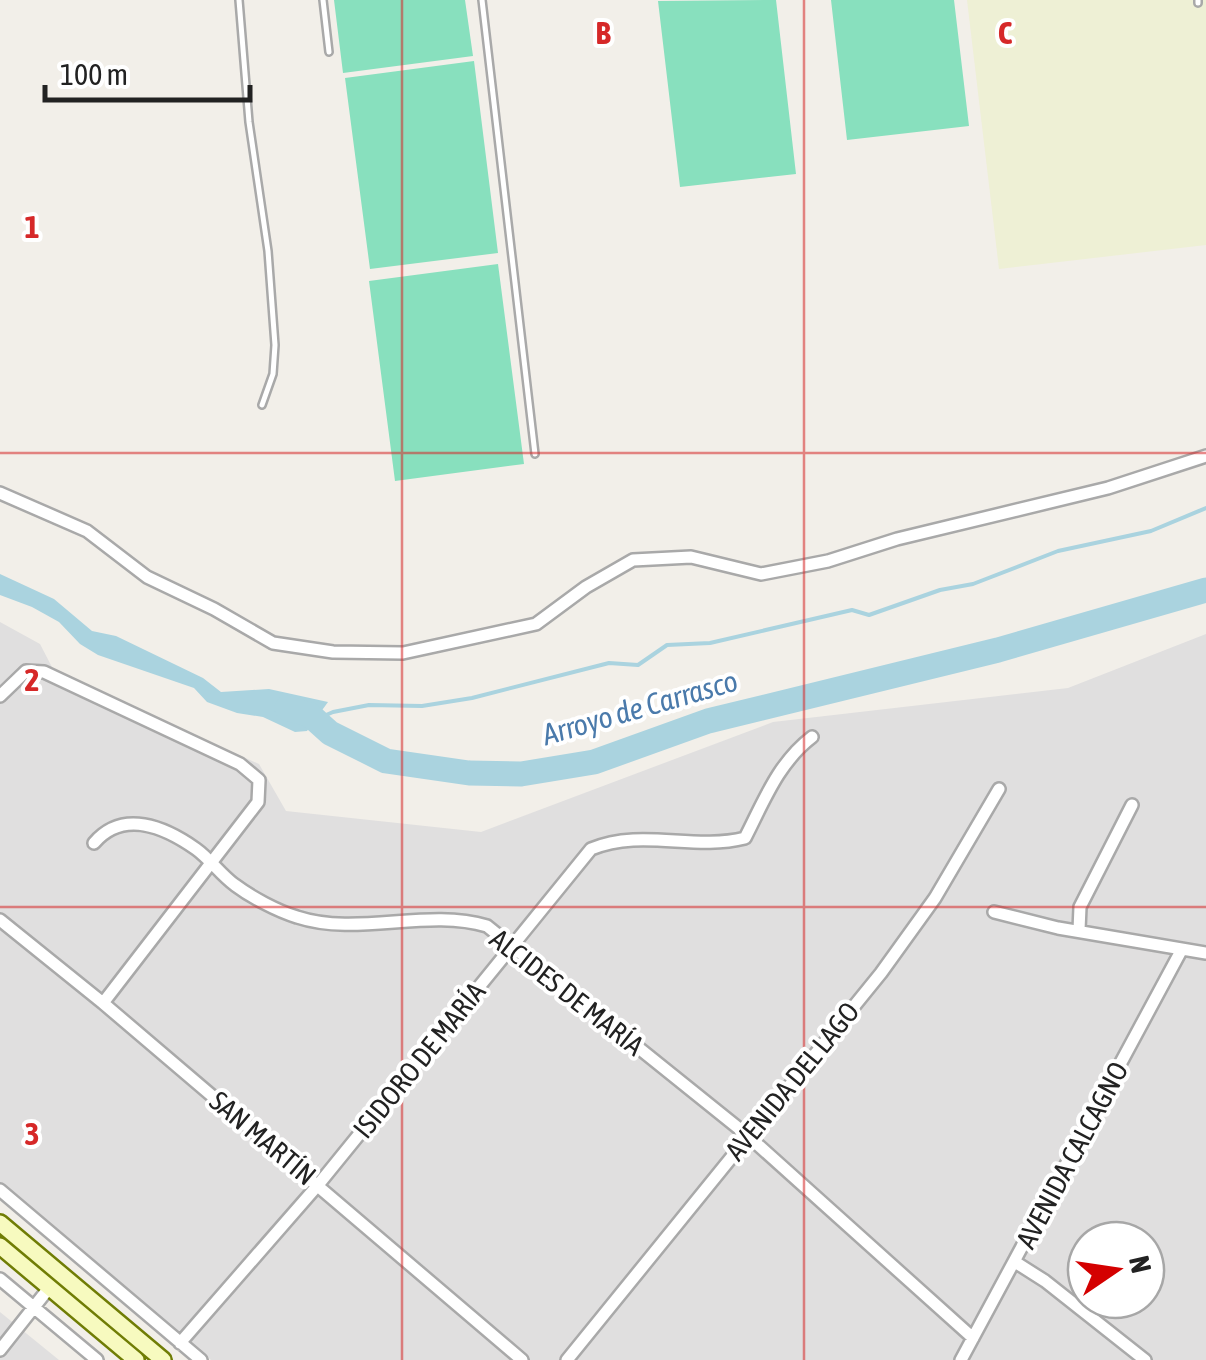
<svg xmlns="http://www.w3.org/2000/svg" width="1206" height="1360" font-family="'Asap Condensed',sans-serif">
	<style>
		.residential { fill: #e0dfdf; fill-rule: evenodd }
		.farmland { fill: #eef0d5 }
		.pitch { fill: #88e0be }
		.water { fill: #aad3df }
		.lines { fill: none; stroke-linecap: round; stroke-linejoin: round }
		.stream { stroke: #aad3df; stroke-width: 4 }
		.river { stroke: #aad3df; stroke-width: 25 }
		.service-casing { stroke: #a9a9a9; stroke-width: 10 }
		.minor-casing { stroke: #a9a9a9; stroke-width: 16 }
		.secondary-casing { stroke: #707d05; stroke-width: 20 }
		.service { stroke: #fff; stroke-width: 5 }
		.minor { stroke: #fff; stroke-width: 11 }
		.secondary { stroke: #f7fabf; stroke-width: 15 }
		.grid { fill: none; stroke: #d62828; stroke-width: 2.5; stroke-opacity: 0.55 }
		.labels { text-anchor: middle; stroke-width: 8; stroke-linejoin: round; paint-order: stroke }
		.street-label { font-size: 28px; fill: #222; stroke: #fff }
		.water-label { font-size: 30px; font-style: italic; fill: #4a7aab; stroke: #fff }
		.grid-label { font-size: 32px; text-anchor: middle; font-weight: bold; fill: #d62828; stroke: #fff; stroke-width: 8; stroke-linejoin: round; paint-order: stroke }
	</style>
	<rect width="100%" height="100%" fill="#f2efe9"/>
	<path class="residential" d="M0 622 40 644 54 671 259 764 286 811 481 832 773 722 1068 688 1206 634V1360H211L0 1187ZM1086 1240H1146V1300H1086Z
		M0 1312 59 1360H0Z"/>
	<path class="farmland" d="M967 0H1206V245L999 269Z"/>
	<path class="pitch" d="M334 0H465L473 56 343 73Z
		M776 0 796 174 680 187 658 1Z
		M831 0H954L969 126 847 140Z
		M474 61 498 253 370 269 345 78Z
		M498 264 524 464 395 481 369 281Z"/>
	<path class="water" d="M0 574 54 599 92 631 116 636 203 678 221 692 269 689 328 702 307 731 295 732 263 717 237 713 207 702 194 688 98 655 80 644 59 622 32 607 0 595Z"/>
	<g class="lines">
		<path class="stream" d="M317 719 333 712 369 705 422 706 472 698 609 663 638 665 667 645 710 643 852 610 869 615 940 590 973 584 1058 551 1151 531 1206 508"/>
		<path class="river" d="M287 708 310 715 330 733 386 761 469 773 521 774 594 762 708 721 998 650 1206 590"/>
		<g class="service-casing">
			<path id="service" d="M239 0 249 122 268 251 275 345 273 374 262 405
				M323 0 329 52
				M482 0 535 454
				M1198 0V3"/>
		</g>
		<g class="minor-casing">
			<path id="minor" d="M0 493 87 531 147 577 214 609 273 643 333 652 403 653 536 624 586 587 633 560 691 557 761 574 828 561 897 539 1108 488 1206 456
				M0 696 26 671 44 672 240 764 259 780 258 802 103 1003
				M94 843C123 809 165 827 196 849 210 859 221 875 235 885 251 897 277 911 297 917 358 937 426 908 487 926L747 1135 973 1338
				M994 912 1058 928 1206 953
				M0 920 103 1003 522 1360
				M1079 930 1080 907 1132 805
				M0 1190 201 1360
				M1015 1262 1045 1281 1145 1360
				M0 1279 97 1360
				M180 1343 318 1185 591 849C642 828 693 851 745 838 764 801 778 763 812 737
				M0 1350 49 1288
				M567 1360 881 973 935 898 999 789
				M961 1360 1182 949"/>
		</g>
		<g class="secondary-casing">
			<path id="secondary" d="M0 1223 163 1360
				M0 1246 136 1360"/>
		</g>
		<use href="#service" class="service"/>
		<use href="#minor" class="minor"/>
		<use href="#secondary" class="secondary"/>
	</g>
	<path class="grid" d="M402 0V1360M804 0V1360M0 453H1206M0 907H1206"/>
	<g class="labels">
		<g class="street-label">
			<text transform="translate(567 992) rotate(38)" y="10">ALCIDES DE MARÍA</text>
			<text transform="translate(419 1060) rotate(-51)" y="10">ISIDORO DE MARÍA</text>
			<text transform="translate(792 1081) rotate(-51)" y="10">AVENIDA DEL LAGO</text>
			<text transform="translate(263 1138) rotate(40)" y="10">SAN MARTÍN</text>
			<text transform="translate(1072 1155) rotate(-62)" y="10">AVENIDA CALCAGNO</text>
		</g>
		<g class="water-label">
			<text transform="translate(640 708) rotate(-16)" y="10">Arroyo de Carrasco</text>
		</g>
	</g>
	<g class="grid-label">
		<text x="603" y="44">B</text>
		<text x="1005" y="44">C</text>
		<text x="32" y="238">1</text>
		<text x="32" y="691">2</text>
		<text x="32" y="1145">3</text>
	</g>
	<g transform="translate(1116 1270) rotate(77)"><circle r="48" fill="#ffffff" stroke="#a7a7a7" stroke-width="2.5"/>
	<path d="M0-8L18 38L0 25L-18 38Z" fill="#d40000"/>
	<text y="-15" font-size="28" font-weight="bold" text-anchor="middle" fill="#222222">N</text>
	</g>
	<path d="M45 85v15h205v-15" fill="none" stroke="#222222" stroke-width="5"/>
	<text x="60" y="85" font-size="30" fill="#222222" stroke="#ffffff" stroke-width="8" paint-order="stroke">100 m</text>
</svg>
